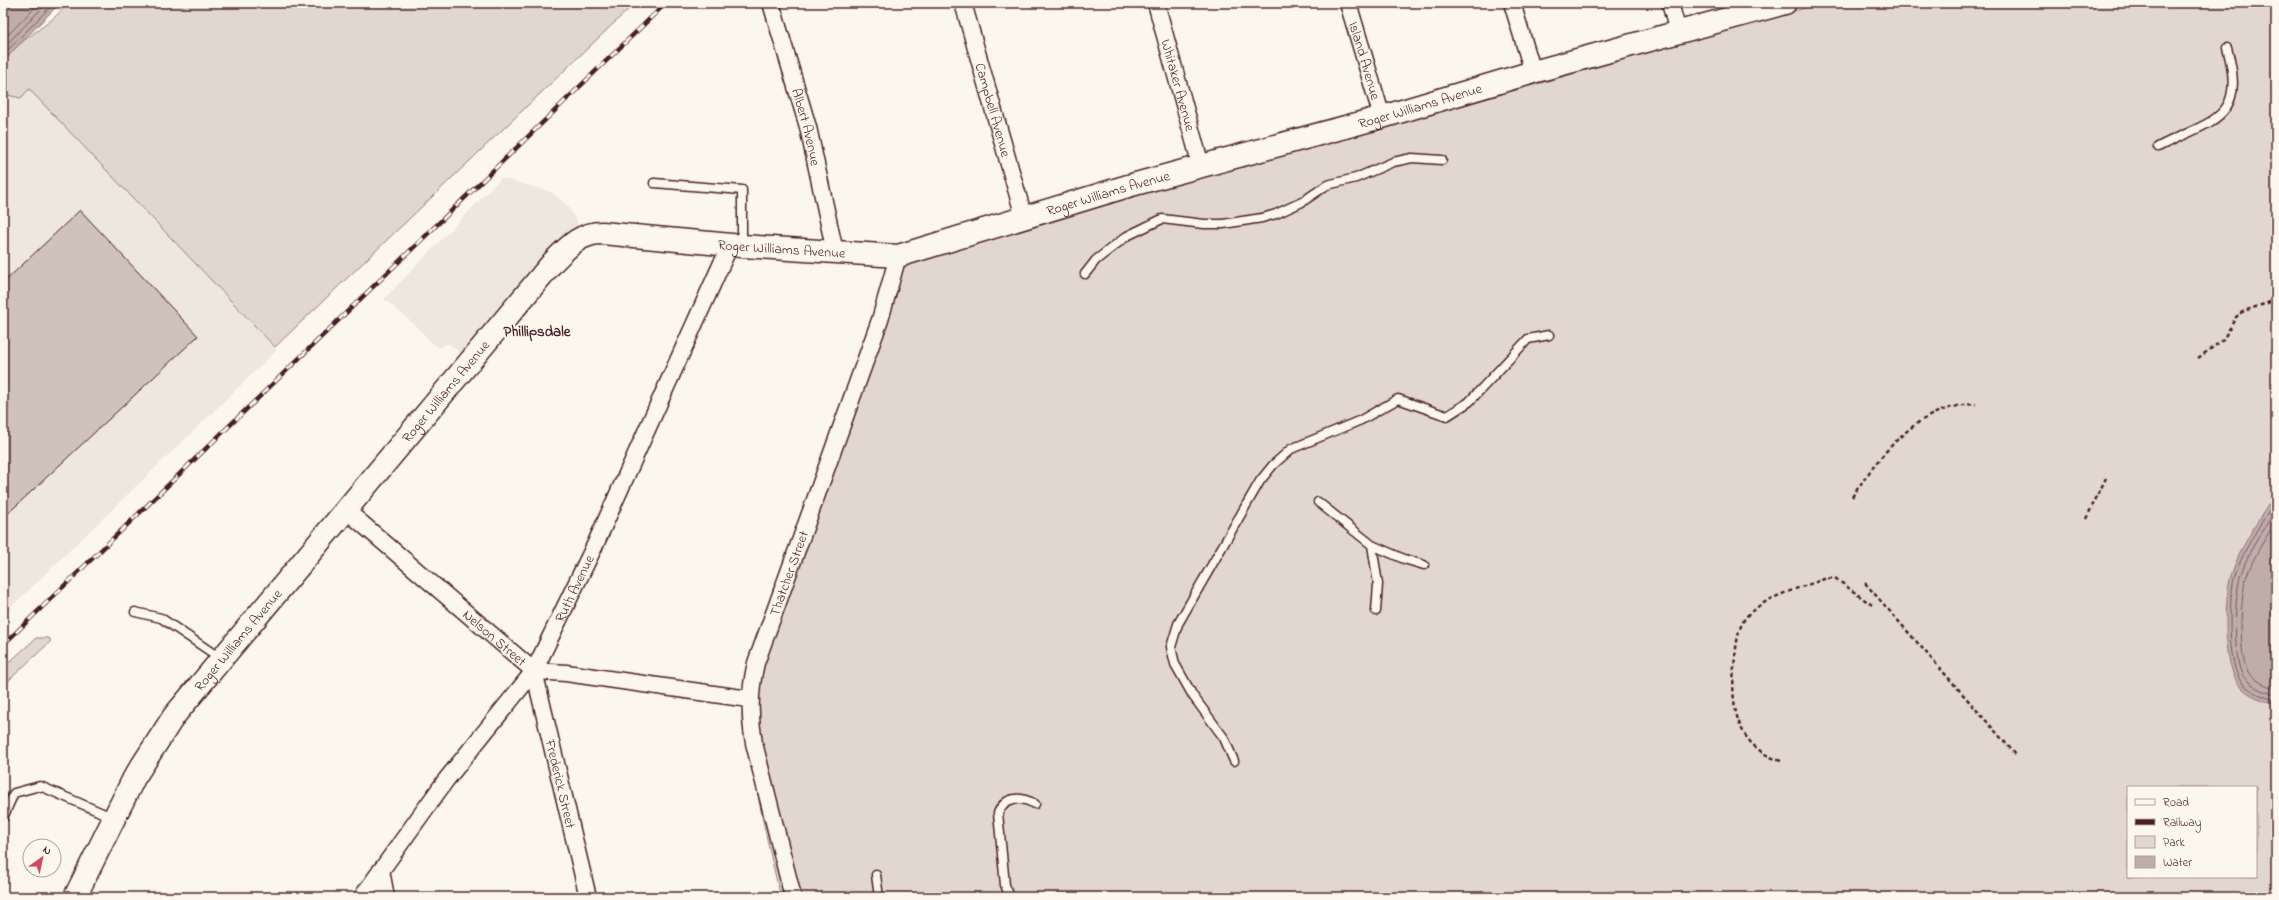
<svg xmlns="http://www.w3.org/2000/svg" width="2279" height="900" font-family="'Indie Flower',sans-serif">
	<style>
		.built { fill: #eee7de }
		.green { fill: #e2d7d0; stroke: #967b7e; fill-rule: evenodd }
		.water { fill: #bfadaa; stroke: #907477 }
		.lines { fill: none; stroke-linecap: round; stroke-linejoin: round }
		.shore { stroke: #79585e; stroke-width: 1 }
		.building { fill: #cfc2bc; stroke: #4a1f2b }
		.service-casing { stroke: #4a1f2b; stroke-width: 11 }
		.minor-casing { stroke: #4a1f2b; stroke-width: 19 }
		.secondary-casing { stroke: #4a1f2b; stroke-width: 25 }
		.path { stroke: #4a1f2b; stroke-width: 2.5; stroke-dasharray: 4 3; stroke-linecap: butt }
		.service { stroke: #fbf7ec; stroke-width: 8 }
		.minor { stroke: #fbf7ec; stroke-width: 16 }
		.secondary { stroke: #fbf7ec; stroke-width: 22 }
		.rail-casing { stroke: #4a1f2b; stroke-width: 4.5 }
		.rail { stroke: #fbf7ec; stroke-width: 3; stroke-dasharray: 9; stroke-linecap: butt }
		.labels { text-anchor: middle; stroke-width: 4; stroke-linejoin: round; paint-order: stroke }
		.street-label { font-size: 14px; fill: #4a1f2b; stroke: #fbf7ec }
		.neighbourhood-label { font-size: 15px; font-weight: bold; fill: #4a1f2b; stroke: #fbf7ec }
	</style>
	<rect width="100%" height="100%" fill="#fbf7ec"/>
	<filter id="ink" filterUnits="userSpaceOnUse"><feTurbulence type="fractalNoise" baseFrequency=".025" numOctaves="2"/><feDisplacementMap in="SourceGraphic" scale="8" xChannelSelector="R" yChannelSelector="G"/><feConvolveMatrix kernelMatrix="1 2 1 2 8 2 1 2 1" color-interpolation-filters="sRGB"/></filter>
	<g filter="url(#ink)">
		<path class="built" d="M29 89 277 350 3 615V94L20 98Z
			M501 178 549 191 554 194 567 205 577 222 576 236 469 360 448 343 440 348 434 345 414 324 384 299Z"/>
		<path class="green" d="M67 3H635L275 347 29 89 21 98 3 94C3 86 1 73 3 66 15 38 51 28 67 3Z
			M2276 3V897H781C764 833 752 768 743 703L895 261 1393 125 1819 4ZM2128 787H2256V877H2128Z
			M36 638H49L51 641 9 680 3 692V668Z"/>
		<path class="water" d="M3 3H60L3 61Z
			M2276 493V704C2264 701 2249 696 2241 687 2222 669 2223 593 2233 570 2243 542 2260 518 2276 493Z"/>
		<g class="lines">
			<path class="shore" d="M3 40 39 3
				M3 48 47 3
				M3 55 54 3
				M2276 500C2261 523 2245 547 2236 572 2228 594 2226 667 2243 684 2251 692 2266 698 2276 700
				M2276 510C2263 530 2248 551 2241 574 2234 595 2233 652 2241 672 2246 684 2264 692 2276 695
				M2276 521C2265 539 2254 556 2247 575 2240 593 2238 656 2248 672 2253 680 2267 686 2276 689"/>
		</g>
		<path class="building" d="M80 210 198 336 3 518V283Z"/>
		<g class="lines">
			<g class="service-casing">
				<path id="service" d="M2158 147C2210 120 2248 121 2227 48
					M654 183 742 190V245
					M1085 274 1096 260 1127 236 1162 219 1204 224H1223L1262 218 1276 214 1302 202 1327 185 1356 178 1393 162 1412 158 1442 160
					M1318 502 1372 545 1404 559 1424 565
					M1372 545 1378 584 1376 611
					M135 612 161 618 220 658
					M1234 761 1224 738 1193 696 1175 664 1171 647 1178 624 1260 481 1273 465 1291 449 1361 420 1398 399 1447 416 1469 402 1528 339 1549 335
					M3 818 14 793 40 786 114 818
					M876 875 879 897
					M1010 897 1005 885 998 813C1005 796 1020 796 1035 804"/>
			</g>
			<g class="minor-casing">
				<g id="minor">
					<path id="s1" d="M771 3 808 127 835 252"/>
					<path id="s2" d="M963 3 1024 217"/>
					<path id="s3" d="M1156 3 1201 166"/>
					<path id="s4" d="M1348 3 1382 117"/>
					<path d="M1512 3 1533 72"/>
					<path d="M1670 3 1678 32"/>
					<path id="s5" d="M346 510 534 671 566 673 749 699"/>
					<path id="s6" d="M534 671 588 897"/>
					<path d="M381 870 386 897"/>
					<path id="s7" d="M362 897 446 780 534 671 595 545 730 245"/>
					<path id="s8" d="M793 897 754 743C749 715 749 691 756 663L880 320 898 256"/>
				</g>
			</g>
			<g class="secondary-casing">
				<g id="secondary">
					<path id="s9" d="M75 897 134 778 174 716 553 262C568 247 580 233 602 233L742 246 898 256 1128 186 1382 117 1533 72 1785 3"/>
				</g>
			</g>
			<path class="path" d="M2198 358 2223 340 2236 317 2244 311 2276 300
				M1852 497C1882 452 1918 405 1976 404
				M2086 519 2106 478
				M1865 583 2017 756
				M1781 761C1733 746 1730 701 1735 658 1736 646 1738 627 1746 617 1765 596 1798 589 1824 579L1835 578 1872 605"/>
			<use href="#service" class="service"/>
			<use href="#minor" class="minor"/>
			<use href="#secondary" class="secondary"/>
			<g class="rail-casing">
				<path id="rail" d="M3 645 666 3"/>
			</g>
			<use href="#rail" class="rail"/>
		</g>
	</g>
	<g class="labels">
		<g class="street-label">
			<text dy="5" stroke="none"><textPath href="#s4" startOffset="60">Island Avenue</textPath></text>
			<text dy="5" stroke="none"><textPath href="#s3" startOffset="85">Whitaker Avenue</textPath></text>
			<text dy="5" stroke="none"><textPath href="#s9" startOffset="1697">Roger Williams Avenue</textPath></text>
			<text dy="5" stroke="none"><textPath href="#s2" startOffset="111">Campbell Avenue</textPath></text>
			<text dy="5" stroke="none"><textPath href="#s1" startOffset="129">Albert Avenue</textPath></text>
			<text dy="5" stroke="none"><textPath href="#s9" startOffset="1373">Roger Williams Avenue</textPath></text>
			<text dy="5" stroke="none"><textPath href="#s9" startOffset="1037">Roger Williams Avenue</textPath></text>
			<text dy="5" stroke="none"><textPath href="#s9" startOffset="630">Roger Williams Avenue</textPath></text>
			<text dy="5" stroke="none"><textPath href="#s8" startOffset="335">Thatcher Street</textPath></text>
			<text dy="5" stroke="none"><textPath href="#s7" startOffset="376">Ruth Avenue</textPath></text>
			<text dy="5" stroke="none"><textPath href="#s5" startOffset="196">Nelson Street</textPath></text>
			<text dy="5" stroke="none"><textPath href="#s9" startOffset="306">Roger Williams Avenue</textPath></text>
			<text dy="5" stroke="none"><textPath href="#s6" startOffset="116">Frederick Street</textPath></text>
		</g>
		<g class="neighbourhood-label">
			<text x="537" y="336">Phillipsdale</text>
		</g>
	</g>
	<rect width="2279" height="900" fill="none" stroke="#fbf7ec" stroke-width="16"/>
	<rect x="8" y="8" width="2263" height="884" fill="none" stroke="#4a1f2b" stroke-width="1.5" filter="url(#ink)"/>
	<rect x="2127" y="786" width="130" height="92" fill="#fbf7ec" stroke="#b4a19f"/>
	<rect x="2135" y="799" width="20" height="6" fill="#fbf7ec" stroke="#b4a19f"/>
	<text x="2163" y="806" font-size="12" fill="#4a1f2b">Road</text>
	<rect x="2135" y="819" width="20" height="6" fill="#4a1f2b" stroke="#b4a19f"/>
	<text x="2163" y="826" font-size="12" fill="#4a1f2b">Railway</text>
	<rect x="2135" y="836" width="20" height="12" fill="#e2d7d0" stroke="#b4a19f"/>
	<text x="2163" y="846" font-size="12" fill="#4a1f2b">Park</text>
	<rect x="2135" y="856" width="20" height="12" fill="#bfadaa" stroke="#b4a19f"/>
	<text x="2163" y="866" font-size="12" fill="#4a1f2b">Water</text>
	<g transform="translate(42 858) rotate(33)"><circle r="19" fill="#fbf7ec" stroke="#b4a19f"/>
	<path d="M0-3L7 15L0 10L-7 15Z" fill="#d1495b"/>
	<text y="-6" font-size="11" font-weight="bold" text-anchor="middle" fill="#4a1f2b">N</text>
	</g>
</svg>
